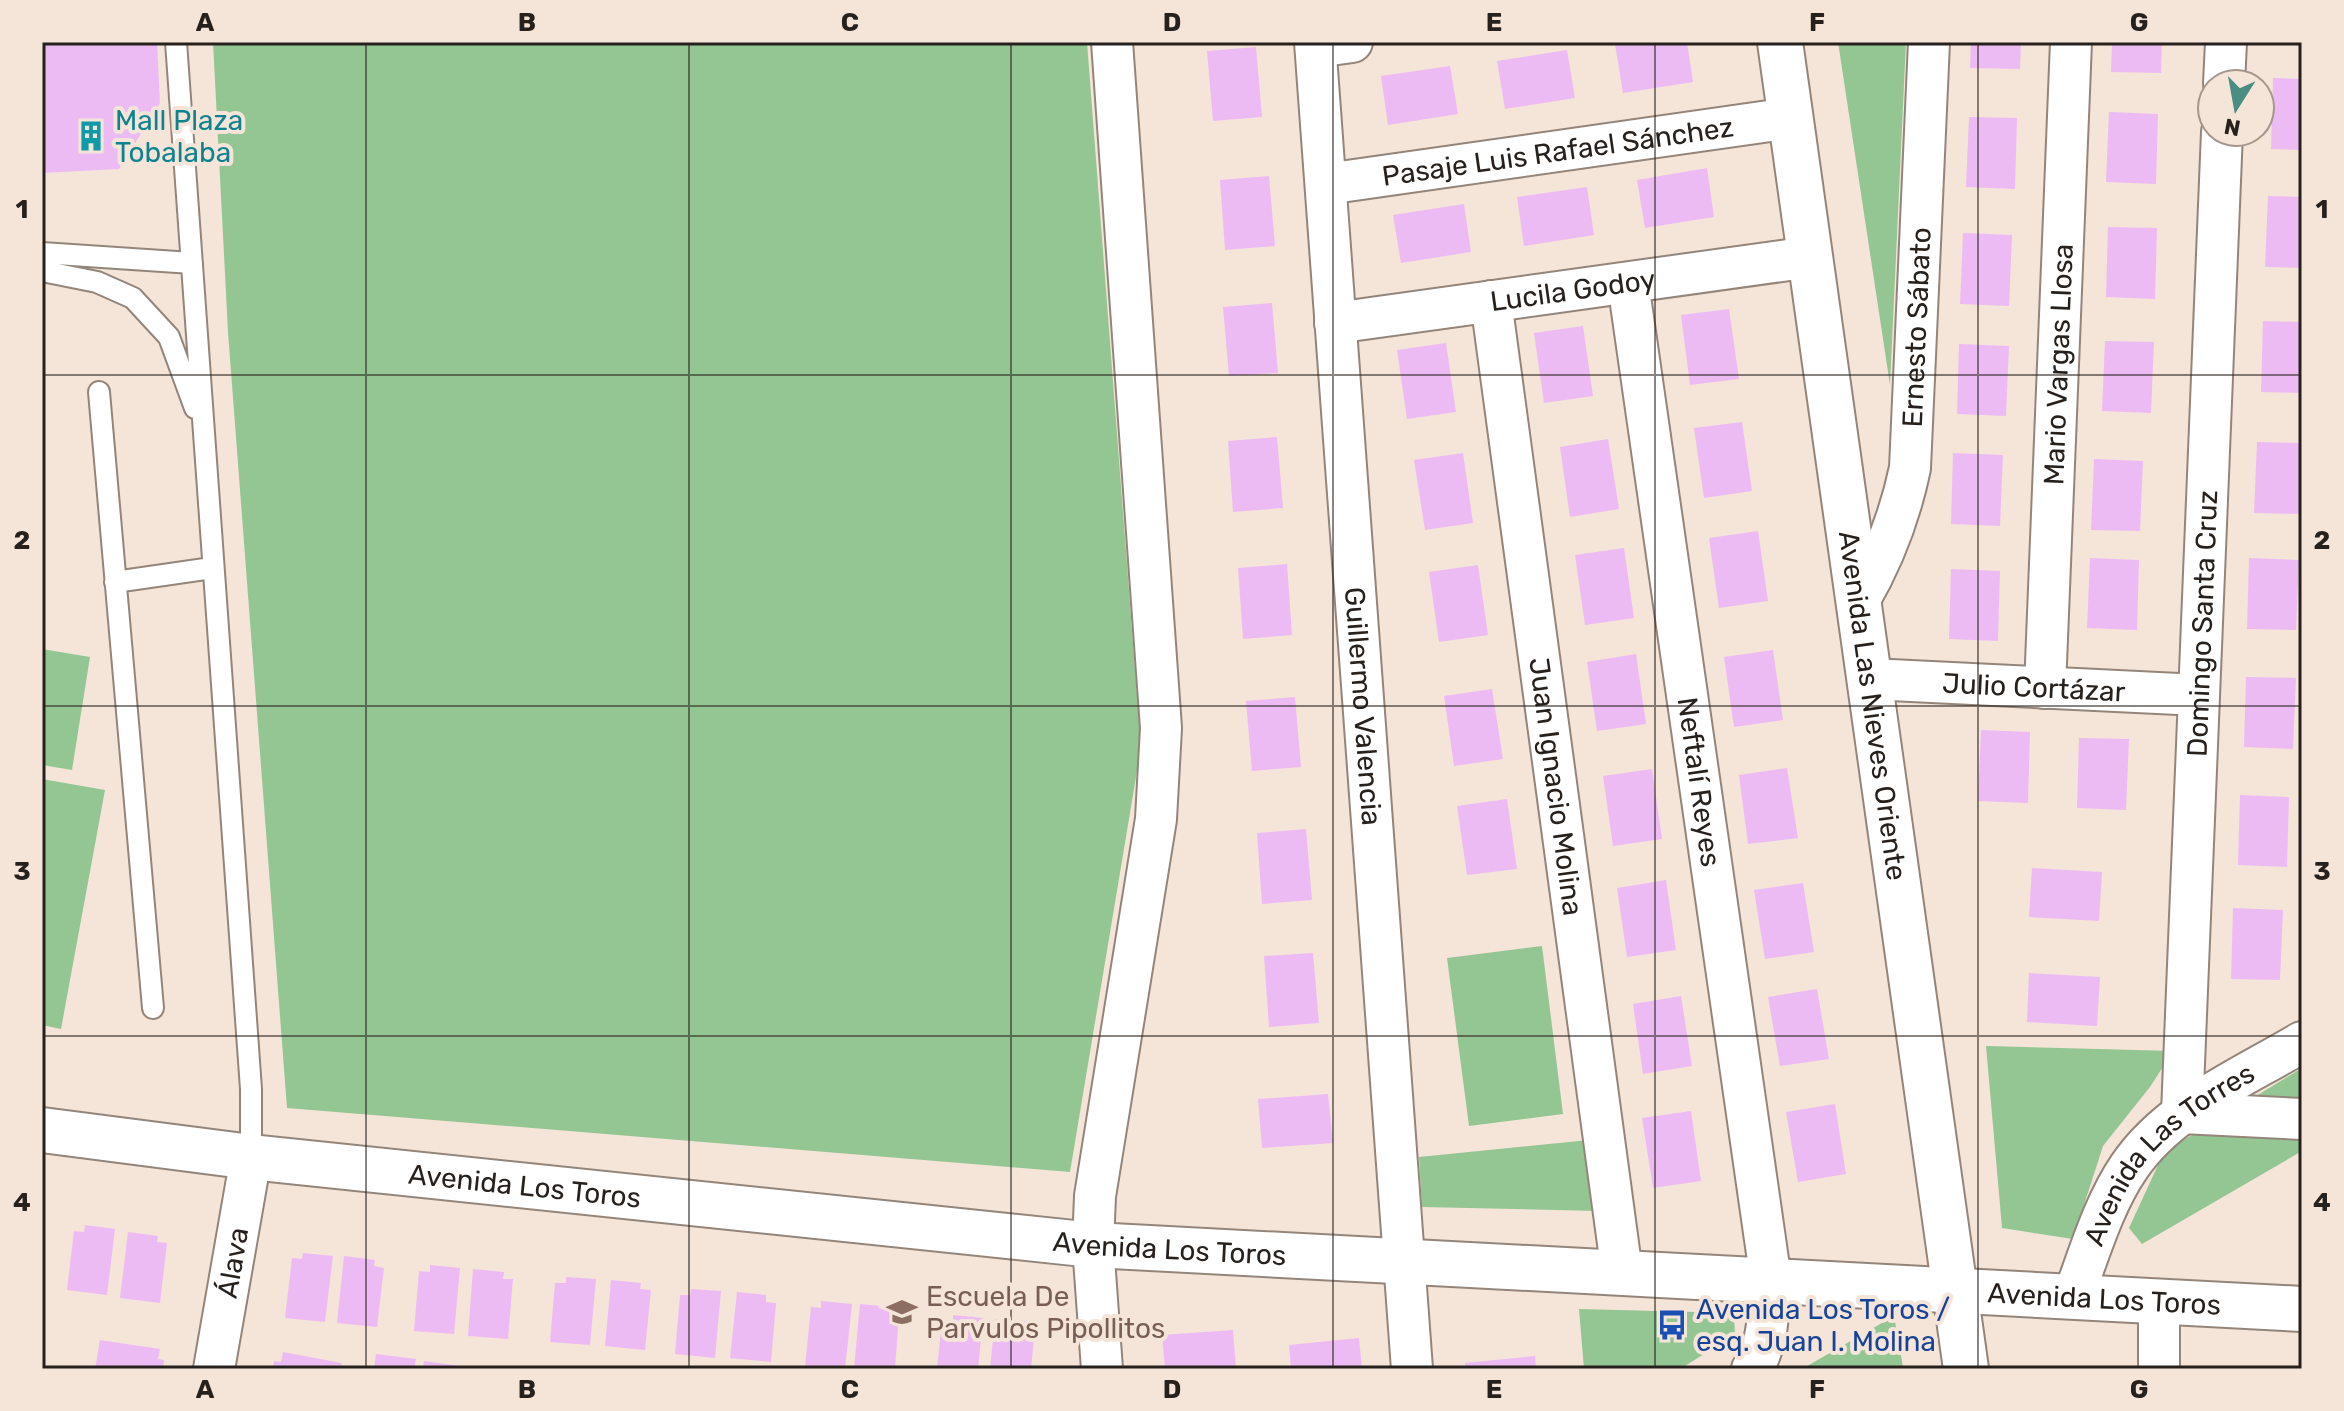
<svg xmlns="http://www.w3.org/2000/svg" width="2344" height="1411" font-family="Rubik,sans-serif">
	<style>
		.green { fill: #94c693 }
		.building { fill: #edbbf4 }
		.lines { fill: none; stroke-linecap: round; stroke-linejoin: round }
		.lane-casing { stroke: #94857a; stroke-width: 24 }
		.street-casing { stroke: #94857a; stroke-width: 44 }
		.secondary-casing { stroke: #94857a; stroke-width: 48 }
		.lane { stroke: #fff; stroke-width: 20 }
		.street { stroke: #fff; stroke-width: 40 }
		.secondary { stroke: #fff; stroke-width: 44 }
		.grid { fill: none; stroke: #27211d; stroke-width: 2; stroke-opacity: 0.55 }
		.labels { text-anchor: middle; stroke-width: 8; stroke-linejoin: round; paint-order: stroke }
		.culture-label { font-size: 28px; fill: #0d838f; stroke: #f5e4d8; text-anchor: start }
		.street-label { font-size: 28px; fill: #27211d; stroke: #f5e4d8 }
		.education-label { font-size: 28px; fill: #785e54; stroke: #f5e4d8; text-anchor: start }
		.transit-label { font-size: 28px; fill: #164399; stroke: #f5e4d8; text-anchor: start }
		.neatline { fill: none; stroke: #27211d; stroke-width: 3 }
		.grid-label { font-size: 26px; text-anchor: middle; font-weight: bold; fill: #27211d }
	</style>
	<rect width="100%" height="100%" fill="#f5e4d8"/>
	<path class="green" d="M213 42H1087L1141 747 1070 1172 287 1108 228 332Z
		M1838 42H1906L1890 385Z
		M42 649 90 657 72 770 42 765Z
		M42 779 105 790 61 1029 42 1025Z
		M1542 946 1563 1114 1469 1126 1447 958Z
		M1986 1046 2173 1051 2150 1087 2103 1146 2073 1239 2002 1228Z
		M2302 1068V1151L2142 1244 2129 1228 2164 1152Z
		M1589 1140 1598 1211 1422 1207 1419 1157Z
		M1579 1309 1734 1313 1735 1335 1680 1369H1584Z
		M1894 1316 1903 1367 1899 1369H1802Z"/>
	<path class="building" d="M42 42H157L160 103 119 169 42 173Z
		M1628 42H1687L1693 82 1623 93 1615 44Z
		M1971 42H2021L2020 69 1970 68Z
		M2112 42H2162L2161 73 2111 72Z
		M1256 47 1262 117 1213 121 1207 51Z
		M1567 50 1575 98 1505 109 1497 61Z
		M1450 66 1458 114 1388 125 1381 76Z
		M2273 78 2302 79V150L2271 149Z
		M2109 112 2158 114 2156 184 2106 182Z
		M1969 117 2017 118 2015 189 1966 187Z
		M1707 168 1714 217 1645 228 1637 180Z
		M1269 176 1275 246 1225 250 1220 180Z
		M1587 187 1594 235 1524 246 1517 197Z
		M2268 196 2302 197V268L2265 267Z
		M1464 204 1471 252 1401 263 1393 215Z
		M2108 227 2157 228 2155 299 2106 297Z
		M1963 233 2012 235 2009 306 1960 304Z
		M1272 303 1278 373 1229 376 1223 307Z
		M1729 309 1739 379 1690 385 1681 315Z
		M2263 321 2302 322V393L2261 392Z
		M1583 326 1593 396 1544 403 1534 333Z
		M2105 341 2154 342 2151 413 2102 411Z
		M1446 343 1456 412 1407 419 1397 350Z
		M1959 344 2009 346 2006 416 1957 414Z
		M1742 422 1752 491 1704 498 1694 428Z
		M1277 437 1283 508 1233 512 1228 441Z
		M1608 439 1619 509 1570 517 1560 447Z
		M2257 442 2302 443V514L2254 513Z
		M1463 453 1473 523 1425 530 1414 460Z
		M1953 453 2003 455 2000 526 1951 524Z
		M2094 459 2143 461 2140 531 2091 530Z
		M1758 531 1768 601 1719 608 1709 538Z
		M1624 548 1634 618 1585 625 1575 555Z
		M2090 558 2139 560 2137 630 2087 628Z
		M2249 558 2299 560 2296 630 2247 629Z
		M1287 564 1292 635 1243 639 1238 568Z
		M1478 565 1488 635 1439 642 1429 572Z
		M1951 569 2000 571 1998 641 1949 639Z
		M1773 650 1783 720 1734 727 1724 657Z
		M1636 654 1646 724 1597 731 1587 662Z
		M2246 677 2296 678 2293 749 2244 747Z
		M1492 689 1503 759 1454 766 1444 696Z
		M1295 697 1301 767 1252 771 1246 701Z
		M1981 730 2030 732 2028 803 1978 801Z
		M2079 738 2129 739 2126 810 2077 808Z
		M1787 768 1798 838 1748 844 1739 775Z
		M1652 769 1662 839 1613 846 1603 776Z
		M2240 795 2289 797 2287 867 2238 865Z
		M1507 799 1517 869 1467 875 1457 806Z
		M1306 829 1312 900 1262 904 1257 833Z
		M2032 868 2102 872 2099 921 2029 917Z
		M1666 880 1676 950 1627 957 1617 888Z
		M1803 883 1814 952 1765 959 1754 890Z
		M2233 908 2283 910 2280 980 2231 979Z
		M1313 953 1319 1023 1269 1027 1264 956Z
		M2029 973 2100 977 2097 1026 2027 1022Z
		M1817 989 1829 1059 1780 1066 1768 997Z
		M1681 996 1692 1066 1643 1074 1633 1004Z
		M1328 1094 1333 1143 1262 1148 1258 1099Z
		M1835 1104 1846 1174 1798 1182 1786 1112Z
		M1691 1111 1701 1181 1653 1188 1642 1118Z
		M85 1225 115 1229 107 1295 67 1290 74 1231 84 1232Z
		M128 1232 158 1236 157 1242 167 1243 160 1303 120 1298Z
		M303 1253 333 1256 325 1322 285 1318 292 1258 302 1259Z
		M344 1256 375 1260 374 1266 384 1268 377 1327 337 1323Z
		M430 1265 460 1268 454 1334 414 1331 419 1271 430 1272Z
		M473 1269 504 1272 503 1279H513L508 1339 468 1336Z
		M566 1277 596 1279 590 1345 550 1342 555 1283H566Z
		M611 1280 641 1283 640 1289 651 1290 645 1350 605 1346Z
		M691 1289 721 1291 715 1358 675 1354 680 1295H690Z
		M737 1292 766 1295V1302L776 1303 771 1362 730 1358Z
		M821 1301 852 1304 845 1369 805 1367 811 1307 821 1308Z
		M860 1304 890 1307V1314H899L895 1369H854Z
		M953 1315 983 1318 978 1369H937L942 1320 953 1321Z
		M995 1319 1026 1321 1025 1328H1035L1031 1369H990Z
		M1233 1330 1236 1368 1165 1369 1162 1335Z
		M1359 1338 1362 1369H1291L1289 1345Z
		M100 1340 160 1349 158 1359 164 1360 163 1369H95Z
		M283 1352 342 1363 340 1369H273L274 1361 281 1362Z
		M376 1354 416 1359 414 1369H374Z
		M1535 1356 1536 1369H1466L1465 1363Z
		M424 1361 467 1367V1369H423Z"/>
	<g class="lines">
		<g class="lane-casing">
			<path id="lane" d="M176 42 251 1089V1157
				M42 253 192 263
				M42 271 97 282 133 298 169 337 195 408
				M99 392 153 1008
				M115 582 212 568"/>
		</g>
		<g class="street-casing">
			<g id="street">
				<path id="s1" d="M1315 42 1412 1369"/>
				<path d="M1316 47 1352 42"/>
				<path d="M2224 84 2226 42"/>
				<path id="s2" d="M1326 184 1791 118"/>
				<path id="s3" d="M1628 283 1771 1281C1768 1311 1769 1344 1752 1369"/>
				<path id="s4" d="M1491 301 1622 1273"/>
				<path id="s5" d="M1335 323 1810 257"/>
				<path id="s6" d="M1859 601C1884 558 1900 516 1910 468L1929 42"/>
				<path id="s7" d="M1870 679 2199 695"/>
				<path id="s8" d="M2045 688 2071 42"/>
				<path id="s9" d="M2182 1113 2222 132"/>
				<path d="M2182 1113 2302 1119"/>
				<path id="s10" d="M2073 1297C2089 1255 2103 1205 2129 1167 2169 1108 2242 1078 2302 1042"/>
				<path id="s11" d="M214 1369 251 1157"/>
				<path d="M1102 1369 1093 1245 1095 1196 1156 819 1161 728 1112 42"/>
				<path d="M2159 1369V1301"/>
			</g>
		</g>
		<g class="secondary-casing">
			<g id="secondary">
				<path id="s12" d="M1780 42 1966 1369"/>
				<path id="s13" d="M42 1130 251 1157 1093 1245 2302 1309"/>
			</g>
		</g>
		<use href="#lane" class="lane"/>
		<use href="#street" class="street"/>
		<use href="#secondary" class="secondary"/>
	</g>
	<path class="grid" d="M366 42V1369M689 42V1369M1011 42V1369M1333 42V1369M1655 42V1369M1978 42V1369M42 375H2302M42 706H2302M42 1036H2302"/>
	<defs>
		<g id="building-bare" transform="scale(2.4)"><path d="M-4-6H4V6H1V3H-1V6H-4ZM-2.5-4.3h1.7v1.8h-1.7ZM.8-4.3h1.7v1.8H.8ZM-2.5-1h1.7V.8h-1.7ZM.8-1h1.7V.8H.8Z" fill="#0f9aa8" stroke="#f5e4d8" stroke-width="2.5" paint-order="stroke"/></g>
		<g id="school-bare" transform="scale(2.4)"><path d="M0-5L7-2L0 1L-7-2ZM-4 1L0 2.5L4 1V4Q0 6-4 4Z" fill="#8d6e63" stroke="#f5e4d8" stroke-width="2.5" paint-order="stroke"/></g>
		<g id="bus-bare" transform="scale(2.4)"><path d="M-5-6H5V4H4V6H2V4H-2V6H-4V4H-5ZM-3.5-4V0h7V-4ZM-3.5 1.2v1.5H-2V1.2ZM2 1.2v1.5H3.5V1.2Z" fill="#1a4fb4" stroke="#f5e4d8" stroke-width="2.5" paint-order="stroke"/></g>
	</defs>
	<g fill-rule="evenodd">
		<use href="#building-bare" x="91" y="136"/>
		<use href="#school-bare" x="902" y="1312"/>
		<use href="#bus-bare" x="1672" y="1325"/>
	</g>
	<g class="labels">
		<g class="culture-label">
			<text x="115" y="130">Mall Plaza<tspan x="115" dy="32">Tobalaba</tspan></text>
		</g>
		<g class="street-label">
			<text dy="10" stroke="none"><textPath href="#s2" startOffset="234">Pasaje Luis Rafael Sánchez</textPath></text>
			<text dy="10" stroke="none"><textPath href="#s5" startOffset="240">Lucila Godoy</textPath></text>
			<text dy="10" stroke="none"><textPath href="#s6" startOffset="284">Ernesto Sábato</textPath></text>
			<text dy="10" stroke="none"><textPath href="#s8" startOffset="324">Mario Vargas Llosa</textPath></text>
			<text dy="10" stroke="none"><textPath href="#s9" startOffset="490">Domingo Santa Cruz</textPath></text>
			<text dy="10" stroke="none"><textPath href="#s7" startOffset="164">Julio Cortázar</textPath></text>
			<text dy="10" stroke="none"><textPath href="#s12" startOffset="670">Avenida Las Nieves Oriente</textPath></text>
			<text dy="10" stroke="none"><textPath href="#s1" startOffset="666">Guillermo Valencia</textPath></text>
			<text dy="10" stroke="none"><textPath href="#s3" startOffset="504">Neftalí Reyes</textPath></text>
			<text dy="10" stroke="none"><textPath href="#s4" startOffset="490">Juan Ignacio Molina</textPath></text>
			<text dy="10" stroke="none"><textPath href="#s10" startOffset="178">Avenida Las Torres</textPath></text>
			<text dy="10" stroke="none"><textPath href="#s13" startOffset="486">Avenida Los Toros</textPath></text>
			<text dy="10" stroke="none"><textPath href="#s13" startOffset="1134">Avenida Los Toros</textPath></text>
			<text dy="10" stroke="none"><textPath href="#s11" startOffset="108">Álava</textPath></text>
			<text dy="10" stroke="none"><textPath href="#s13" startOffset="2070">Avenida Los Toros</textPath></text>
		</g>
		<g class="education-label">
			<text x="926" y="1306">Escuela De<tspan x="926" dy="32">Parvulos Pipollitos</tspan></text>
		</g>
		<g class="transit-label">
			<text x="1696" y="1319">Avenida Los Toros /<tspan x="1696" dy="32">esq. Juan I. Molina</tspan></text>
		</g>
	</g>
	<rect width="2344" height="1411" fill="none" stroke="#f5e4d8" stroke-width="88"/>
	<g transform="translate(2236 108) rotate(191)"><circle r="38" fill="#f5e4d8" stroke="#a3968d" stroke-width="2"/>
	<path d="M0-6L14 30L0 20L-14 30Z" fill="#498d83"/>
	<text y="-12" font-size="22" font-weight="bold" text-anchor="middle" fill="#27211d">N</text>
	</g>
	<rect x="44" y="44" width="2256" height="1323" class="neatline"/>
	<g class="grid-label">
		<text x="205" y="31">A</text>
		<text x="527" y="31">B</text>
		<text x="850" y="31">C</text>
		<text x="1172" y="31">D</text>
		<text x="1494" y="31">E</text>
		<text x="1817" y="31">F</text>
		<text x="2139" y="31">G</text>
		<text x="22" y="218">1</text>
		<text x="2322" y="218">1</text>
		<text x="22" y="549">2</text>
		<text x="2322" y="549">2</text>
		<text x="22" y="880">3</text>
		<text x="2322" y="880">3</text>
		<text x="22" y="1211">4</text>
		<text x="2322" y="1211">4</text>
		<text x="205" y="1398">A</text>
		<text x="527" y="1398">B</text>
		<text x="850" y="1398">C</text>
		<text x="1172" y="1398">D</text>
		<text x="1494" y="1398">E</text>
		<text x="1817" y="1398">F</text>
		<text x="2139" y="1398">G</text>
	</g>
</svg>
